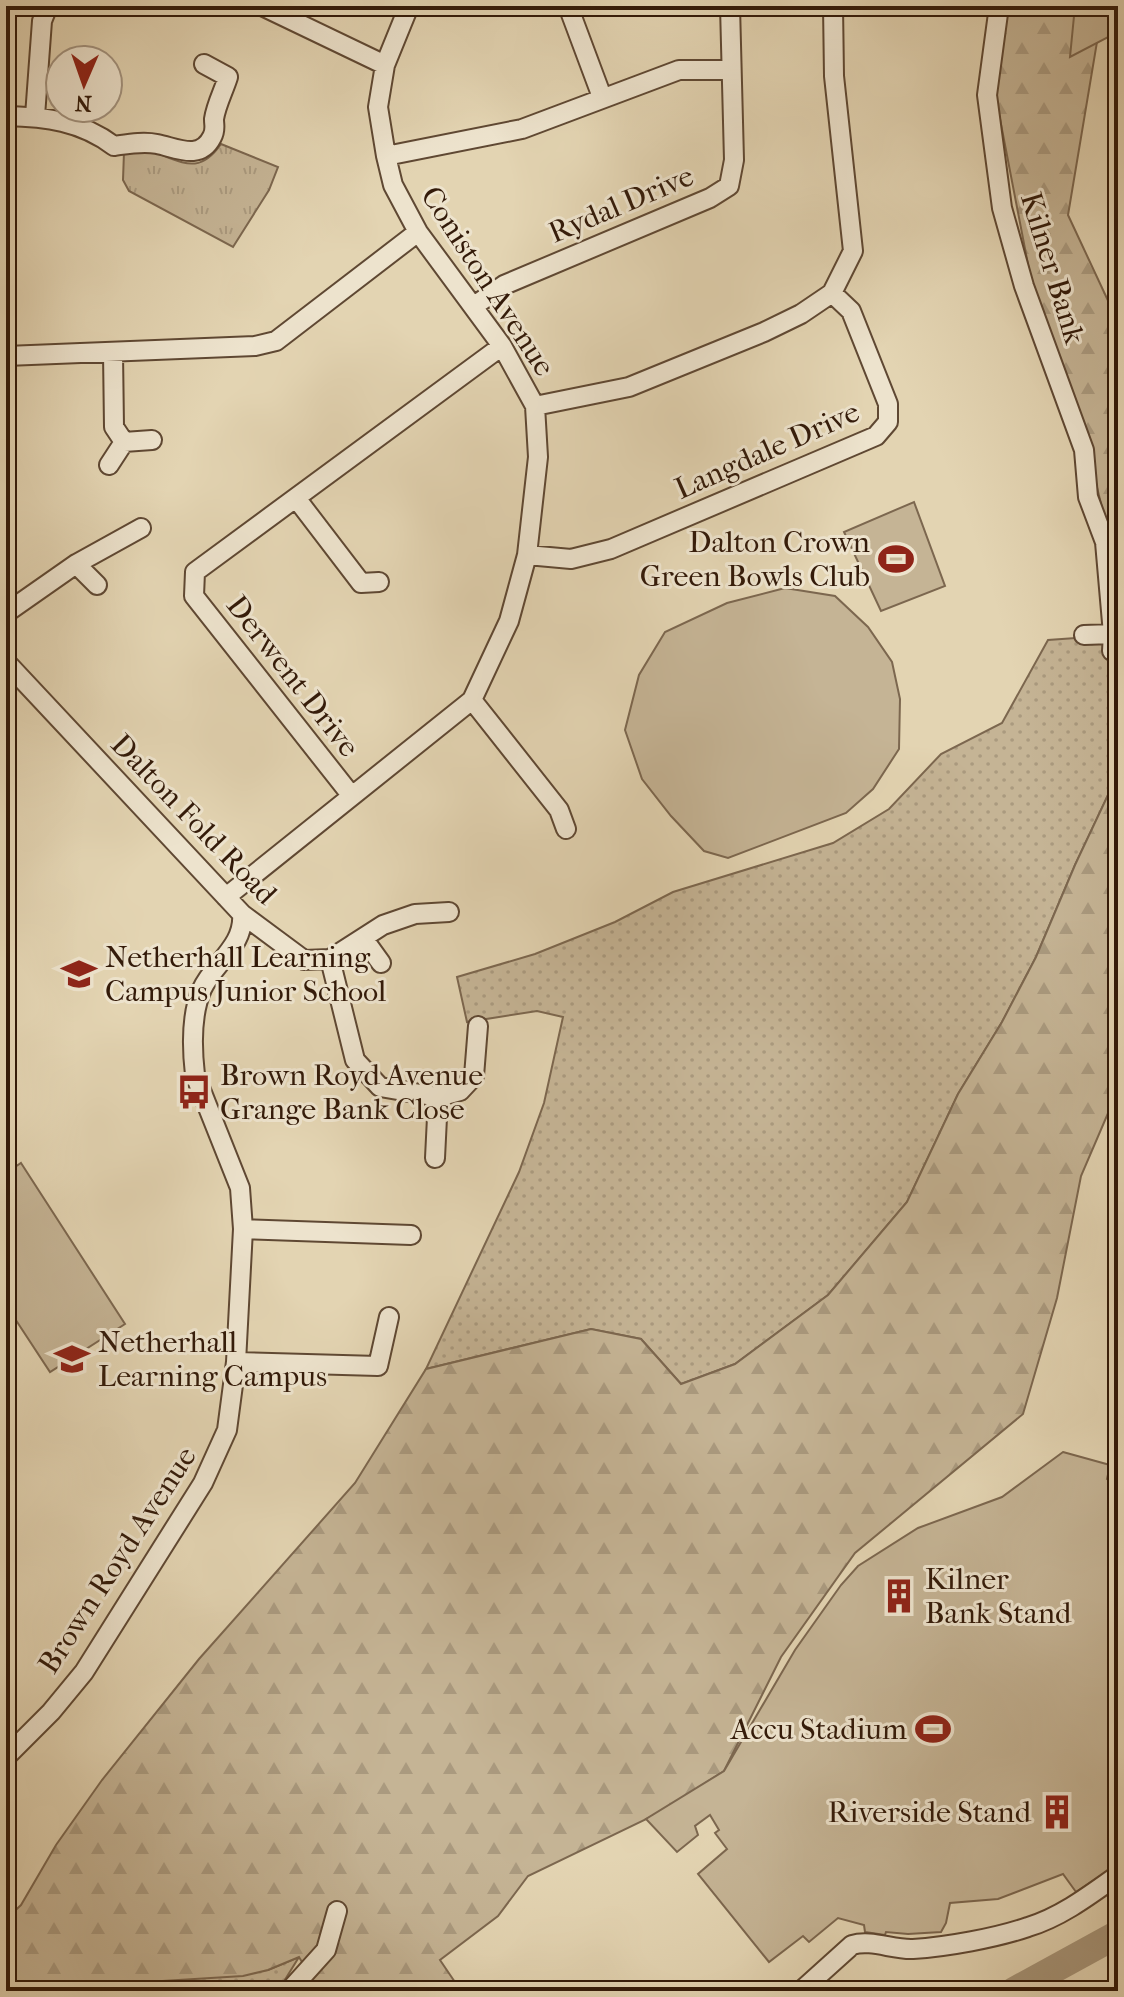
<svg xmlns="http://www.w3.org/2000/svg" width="1124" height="1997" font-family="'IM FELL French Canon',serif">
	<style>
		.grass { fill: url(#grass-dots); stroke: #7c674f; stroke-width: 2 }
		.forest { fill: url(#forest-firs); stroke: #7c674f; stroke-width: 2 }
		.park { fill: url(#park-tufts); stroke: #7c674f; stroke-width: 2 }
		.garden { fill: #c5b495; stroke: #7c674f; stroke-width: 2 }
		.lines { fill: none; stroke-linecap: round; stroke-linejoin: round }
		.river { stroke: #a79579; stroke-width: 28 }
		.street-casing { stroke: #5f4833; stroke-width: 22 }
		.street { stroke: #ede3cd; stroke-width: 18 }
		.labels { text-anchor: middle; stroke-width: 6; stroke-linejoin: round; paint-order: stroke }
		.street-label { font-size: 30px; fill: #331a09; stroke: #ede3cd }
		.poi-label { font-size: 30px; fill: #331a09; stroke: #ede3cd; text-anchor: start }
	</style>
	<defs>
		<pattern id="grass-dots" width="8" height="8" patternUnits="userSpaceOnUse" patternTransform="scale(2)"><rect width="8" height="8" fill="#c5b495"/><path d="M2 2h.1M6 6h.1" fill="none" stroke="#aa9a7f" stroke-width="1.8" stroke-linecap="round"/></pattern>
		<pattern id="forest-firs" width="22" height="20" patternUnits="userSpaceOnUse" patternTransform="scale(2)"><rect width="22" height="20" fill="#c5b495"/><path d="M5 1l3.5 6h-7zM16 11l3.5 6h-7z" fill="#aa9a7f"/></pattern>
		<pattern id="park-tufts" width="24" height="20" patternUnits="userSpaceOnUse" patternTransform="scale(2)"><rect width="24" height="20" fill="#c5b495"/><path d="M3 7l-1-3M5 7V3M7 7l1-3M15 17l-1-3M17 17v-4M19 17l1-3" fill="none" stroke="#aa9a7f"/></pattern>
	</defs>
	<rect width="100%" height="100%" fill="#e3d4b2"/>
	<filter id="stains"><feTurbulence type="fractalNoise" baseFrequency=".0025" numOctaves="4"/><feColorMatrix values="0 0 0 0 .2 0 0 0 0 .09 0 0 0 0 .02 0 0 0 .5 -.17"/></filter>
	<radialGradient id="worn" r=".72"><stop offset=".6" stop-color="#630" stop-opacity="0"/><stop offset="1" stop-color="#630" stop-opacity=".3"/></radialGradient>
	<path class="grass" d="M1118 635V749L1109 793 1075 865 1036 957 1002 1022 958 1094 907 1202 828 1295 735 1364 681 1384 641 1339 591 1329 426 1369 519 1172 544 1103 563 1017 537 1011 467 1022 457 977 535 954 615 922 673 892 833 843 889 809 941 754 1002 723 1048 640Z
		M299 1957 278 1991H81L130 1983 268 1970Z"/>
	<path class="forest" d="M1005 6H1099L1098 36 1068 215 1118 322V612L1110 541 1087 446 1031 280 995 93Z
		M1118 749V1090L1081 1176 1057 1298 1023 1414 855 1553 781 1657 724 1771 659 1813 528 1876 498 1916 440 1960 461 1991H302L312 1979 299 1957 268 1970 243 1976 130 1983 81 1991H6V1919L21 1905 56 1845 102 1780 199 1659 355 1483 426 1369 591 1329 641 1339 681 1384 735 1364 828 1295 907 1202 958 1094 1002 1022 1036 957 1075 865 1109 793Z"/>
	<path class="park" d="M221 144 278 167 269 190 233 247 129 191 123 180 124 152C167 141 190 189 221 144Z"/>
	<path class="garden" d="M1075 6H1118V32L1070 57Z
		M914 502 945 586 881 611 844 532Z
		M785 588 835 596 868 627 892 662 900 699 899 749 873 789 846 813 728 858 704 851 671 816 642 779 625 730 639 675 665 632 727 603Z
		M21 1163 125 1324 50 1372 6 1305V1173Z
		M1063 1452 1110 1465 1107 1479 1118 1485V1864L1076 1892 1063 1874 998 1899 950 1903 946 1923 941 1932 908 1934 886 1932 885 1935 865 1932 864 1925 838 1918 809 1942 803 1936 769 1962 698 1874 727 1849 715 1833 719 1830 710 1815 695 1826 698 1835 677 1852 646 1819 724 1771 795 1650 841 1585 858 1566 918 1528 1002 1497Z"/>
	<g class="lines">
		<path class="river" d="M1014 1991 1118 1934"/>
		<g class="street-casing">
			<path id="street" d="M262 6 385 65
				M568 6 602 97
				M999 6 987 95 1002 208 1024 286 1084 450 1088 497 1105 542 1113 634 1112 651
				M6 116C46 117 81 121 114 146 128 144 143 141 157 144 177 148 200 161 212 137 216 130 214 126 214 119 216 105 224 90 228 77L204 64
				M35 116 42 21 48 6
				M386 156 522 129 679 70H731
				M474 306 504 285 710 198 729 186 734 160 730 6
				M6 356 255 346 276 341 418 232
				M535 406 629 387 764 332 801 314 832 293 853 251 834 76 833 6
				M124 442 152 440
				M109 465 124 442 114 427 113 353
				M296 498 361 583 379 582
				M527 555 571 559 611 549 876 436 888 422V404L851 311 832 293
				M76 564 97 585
				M6 613 76 564 141 528
				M1084 635 1113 634
				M6 662 242 914 304 960 330 959 383 925 415 914 449 912
				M472 700 559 810 566 829
				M351 795 194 596 195 572 502 346
				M226 897 472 700 509 621 527 555 538 457 535 406 502 346 418 232 393 185 386 156 378 107 385 65 409 6
				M363 938 381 963
				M330 959 355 1060 380 1087 438 1097 460 1091 474 1076 478 1026
				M435 1158 438 1097
				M243 1229 411 1235
				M236 1362 378 1366 389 1317
				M6 1757 51 1712 84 1672 203 1483 227 1430 236 1362 243 1229 240 1188 195 1075C192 1049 191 1014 202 989 214 963 245 945 242 914
				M289 1991 326 1950 337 1911
				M801 1991 852 1945C871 1939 893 1950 913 1949 946 1947 996 1938 1028 1927 1061 1917 1090 1895 1118 1875"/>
		</g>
		<use href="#street" class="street"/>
	</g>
	<defs>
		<g id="stadium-bare" transform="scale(2.76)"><path d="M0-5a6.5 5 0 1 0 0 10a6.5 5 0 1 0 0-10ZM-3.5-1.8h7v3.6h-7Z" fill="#8f2418" stroke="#ede3cd" stroke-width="2.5" paint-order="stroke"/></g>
		<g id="school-bare" transform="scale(2.76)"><path d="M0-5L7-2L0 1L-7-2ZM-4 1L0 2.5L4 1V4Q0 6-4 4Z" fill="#8f2418" stroke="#ede3cd" stroke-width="2.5" paint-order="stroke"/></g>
		<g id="bus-bare" transform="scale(2.76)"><path d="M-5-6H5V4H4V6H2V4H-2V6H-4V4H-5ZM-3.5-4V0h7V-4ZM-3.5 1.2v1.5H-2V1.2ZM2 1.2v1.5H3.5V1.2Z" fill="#8f2418" stroke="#ede3cd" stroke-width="2.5" paint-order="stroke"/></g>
		<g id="building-bare" transform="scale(2.76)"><path d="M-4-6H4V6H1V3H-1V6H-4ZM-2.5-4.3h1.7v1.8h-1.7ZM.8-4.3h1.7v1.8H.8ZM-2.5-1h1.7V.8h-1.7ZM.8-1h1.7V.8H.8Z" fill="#8f2418" stroke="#ede3cd" stroke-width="2.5" paint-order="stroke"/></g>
	</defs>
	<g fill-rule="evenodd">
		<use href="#stadium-bare" x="896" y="559"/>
		<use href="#school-bare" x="79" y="974"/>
		<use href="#bus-bare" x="194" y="1092"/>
		<use href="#school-bare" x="72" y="1359"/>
		<use href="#building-bare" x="899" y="1596"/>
		<use href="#stadium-bare" x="933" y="1729"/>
		<use href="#building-bare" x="1057" y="1812"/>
	</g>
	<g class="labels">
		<g class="street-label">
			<text transform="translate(621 204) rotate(-23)" y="10">Rydal Drive</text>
			<text transform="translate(1053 268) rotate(73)" y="10">Kilner Bank</text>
			<text transform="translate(488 281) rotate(57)" y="10">Coniston Avenue</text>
			<text transform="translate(767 450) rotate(-24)" y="10">Langdale Drive</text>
			<text transform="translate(293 676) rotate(52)" y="10">Derwent Drive</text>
			<text transform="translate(194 819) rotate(46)" y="10">Dalton Fold Road</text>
			<text transform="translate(117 1560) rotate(-57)" y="10">Brown Royd Avenue</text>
		</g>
		<g class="poi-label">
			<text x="870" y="552" text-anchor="end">Dalton Crown<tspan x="870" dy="34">Green Bowls Club</tspan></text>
			<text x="105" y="967">Netherhall Learning<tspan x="105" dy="34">Campus Junior School</tspan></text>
			<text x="220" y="1085">Brown Royd Avenue<tspan x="220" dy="34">Grange Bank Close</tspan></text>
			<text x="98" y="1352">Netherhall<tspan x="98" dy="34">Learning Campus</tspan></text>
			<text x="925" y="1589">Kilner<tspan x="925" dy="34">Bank Stand</tspan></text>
			<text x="907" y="1739" text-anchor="end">Accu Stadium</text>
			<text x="1031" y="1822" text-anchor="end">Riverside Stand</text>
		</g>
	</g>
	<rect width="1124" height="1997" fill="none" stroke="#e3d4b2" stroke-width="32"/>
	<rect x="8" y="8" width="1108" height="1981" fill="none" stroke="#331a09" stroke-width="4"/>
	<rect x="16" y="16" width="1092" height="1965" fill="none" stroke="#331a09" stroke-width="2"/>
	<g transform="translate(84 84) rotate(182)"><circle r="38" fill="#ede3cd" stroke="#a3937f" stroke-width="2"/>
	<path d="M0-6L14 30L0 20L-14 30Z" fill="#8f2418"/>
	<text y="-12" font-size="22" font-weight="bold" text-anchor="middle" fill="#331a09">N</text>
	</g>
	<rect width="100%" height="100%" filter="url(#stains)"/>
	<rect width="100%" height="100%" fill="url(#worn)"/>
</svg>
